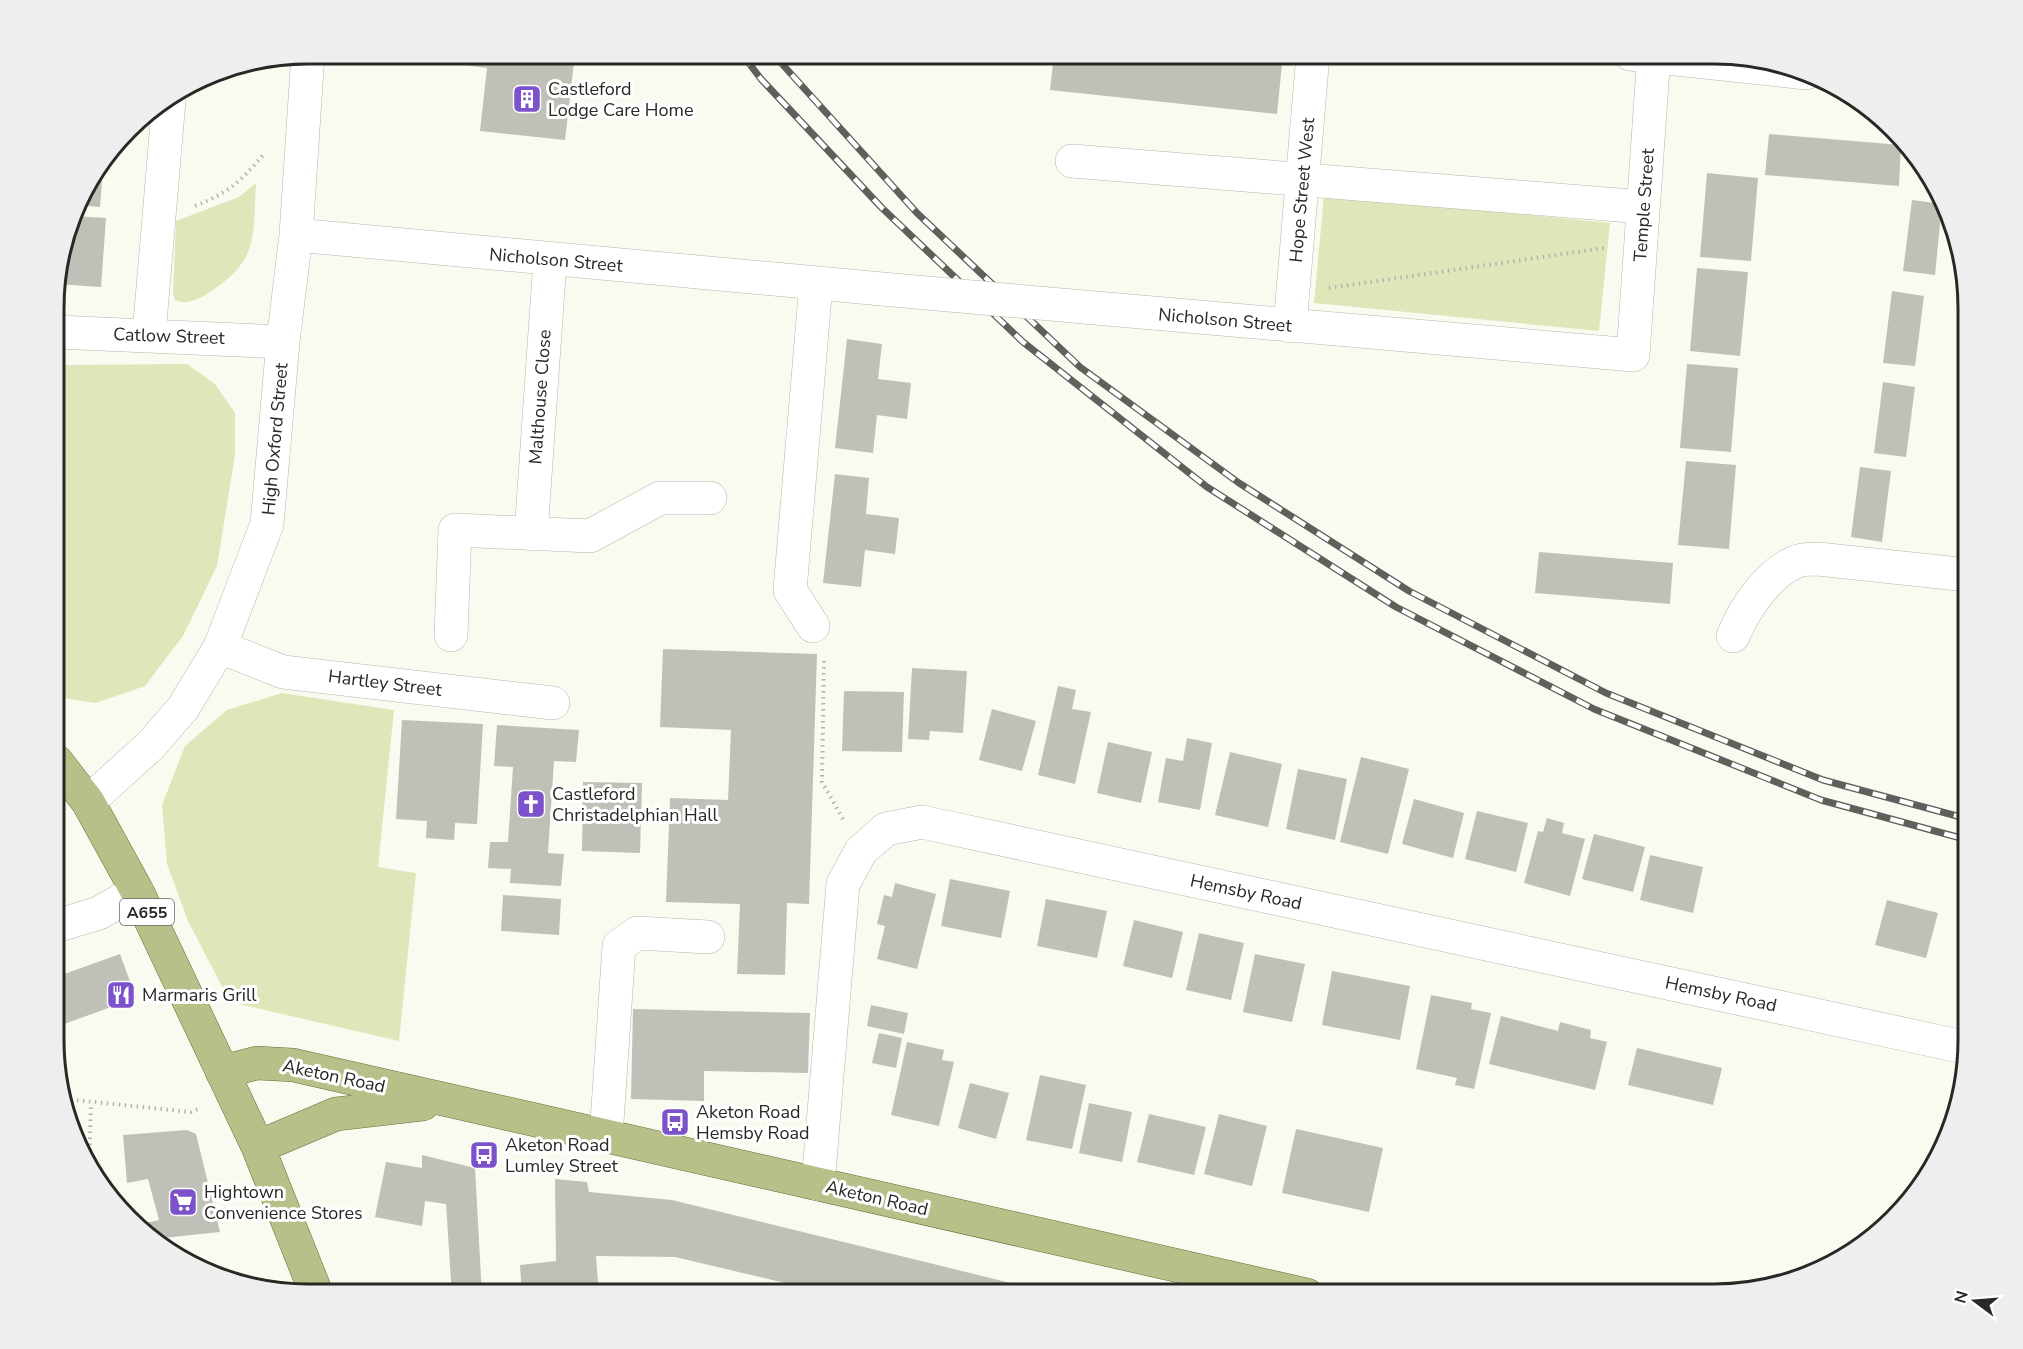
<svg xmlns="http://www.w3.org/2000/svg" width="2023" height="1349" font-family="'Nunito Sans',sans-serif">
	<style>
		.green { fill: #dfe7ba }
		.building { fill: #bfc0b7 }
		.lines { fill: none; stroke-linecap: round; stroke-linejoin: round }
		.minor-casing { stroke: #b5b6ad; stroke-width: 34 }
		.major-casing { stroke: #666e33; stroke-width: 34 }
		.path { stroke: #b2b4ac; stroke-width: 4; stroke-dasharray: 1.5 4.5; stroke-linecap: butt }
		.minor { stroke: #fff; stroke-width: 33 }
		.major { stroke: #b8bf89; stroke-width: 33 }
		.rail-casing { stroke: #5f605b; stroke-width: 7 }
		.rail { stroke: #fff; stroke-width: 4.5; stroke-dasharray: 14; stroke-linecap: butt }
		.minor-bridge-casing { stroke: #b5b6ad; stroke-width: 34; stroke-linecap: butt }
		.minor-bridge { stroke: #fff; stroke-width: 33 }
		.labels { text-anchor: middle; stroke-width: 6; stroke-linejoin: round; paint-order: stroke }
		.shield { fill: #fff; stroke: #686866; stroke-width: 1.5 }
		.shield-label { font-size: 16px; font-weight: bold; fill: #282825 }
		.poi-label { font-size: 18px; fill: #282825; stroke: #fff; text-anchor: start }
		.street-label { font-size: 18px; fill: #282825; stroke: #fff }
		.rim { fill: none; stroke: #282825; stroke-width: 3 }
	</style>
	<rect width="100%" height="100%" fill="#f9fbf1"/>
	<path class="green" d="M256 183C253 237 259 260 210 292 200 298 188 306 175 300L173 294 176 221 239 197Z
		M1324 195 1610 223 1599 331 1314 303Z
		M187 364 215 384 235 413V455L217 566 183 636 145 686 96 703 56 697V365Z
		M282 693 394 710 378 867 416 873 399 1041 230 1002 188 921 167 864 162 805 185 746 227 710Z"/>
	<path class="building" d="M381 54H575L565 140 480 131 487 68Z
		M1054 54H1188L1282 64 1277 114 1050 90Z
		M1769 134 1901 145 1899 186 1765 175Z
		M103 166 100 207 78 205 80 196Z
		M1707 173 1758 178 1751 261 1700 257Z
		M1912 200 1942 204 1935 275 1903 271Z
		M74 216 106 218 101 287 56 284V276Z
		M1697 268 1748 272 1740 356 1690 351Z
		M1892 291 1924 296 1915 366 1883 363Z
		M847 339 882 344 878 379 911 383 907 419 877 415 873 453 835 448Z
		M1687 364 1738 368 1731 452 1680 448Z
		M1883 382 1915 387 1906 457 1874 453Z
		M1686 461 1736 465 1729 549 1678 545Z
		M1860 467 1891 471 1882 542 1851 537Z
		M835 474 869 478 866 514 899 518 895 554 865 550 861 587 823 583Z
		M1539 552 1673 563 1670 604 1535 593Z
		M663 649 817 654 809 904 787 903 785 975 737 974 740 904 666 902 670 798 728 800 731 730 660 727Z
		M912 668 967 671 963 733 930 731 929 740 908 739Z
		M1058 686 1076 690 1072 709 1091 712 1075 784 1038 775Z
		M844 691 904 692 902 752 842 751Z
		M992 709 1036 721 1022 771 979 760Z
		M402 720 483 724 477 824 455 823 454 840 426 838 427 821 396 819Z
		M497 725 579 730 576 762 554 761 548 853 564 854 561 886 510 883 511 869 488 868 490 842H508L513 767 494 766Z
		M1187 738 1212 743 1200 810 1158 802 1166 758 1183 761Z
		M1108 742 1152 752 1141 803 1097 793Z
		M1230 752 1282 764 1268 827 1215 815Z
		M1361 757 1409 769 1388 854 1340 842Z
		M1298 769 1347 779 1335 840 1286 829Z
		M583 782 642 783 640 853 582 851Z
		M1414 799 1464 813 1453 858 1402 844Z
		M1477 811 1528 823 1516 872 1465 859Z
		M1547 818 1564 823 1562 833 1585 839 1570 896 1524 883 1538 831 1543 832Z
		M1594 834 1645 847 1633 892 1582 879Z
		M1650 855 1703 867 1693 913 1640 900Z
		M950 879 1010 891 1001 938 941 926Z
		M895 883 936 894 917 969 877 959 885 926 877 924 884 895 892 897Z
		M503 895 561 899 559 935 501 931Z
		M1046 899 1107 911 1097 958 1037 946Z
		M1887 900 1938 913 1926 958 1875 945Z
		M1134 920 1183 932 1172 978 1123 966Z
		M1199 933 1244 943 1231 1000 1186 990Z
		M120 954 136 998 56 1027V977Z
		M1255 954 1305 964 1292 1022 1243 1012Z
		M1332 971 1410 986 1400 1040 1322 1025Z
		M1431 995 1472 1003 1471 1009 1491 1013 1474 1089 1455 1085 1457 1078 1416 1069Z
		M871 1005 908 1013 904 1034 867 1026Z
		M633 1009 810 1013 808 1073 704 1071V1101L631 1099Z
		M1501 1016 1558 1031 1560 1022 1591 1030 1590 1038 1607 1042 1595 1090 1489 1064Z
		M879 1033 902 1038 896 1068 872 1063Z
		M907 1042 944 1050 942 1060 954 1062 939 1126 891 1115Z
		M1637 1048 1722 1068 1713 1105 1628 1085Z
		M1040 1075 1086 1085 1072 1149 1026 1140Z
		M970 1083 1009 1093 996 1139 958 1128Z
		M1089 1103 1132 1112 1122 1162 1079 1153Z
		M1149 1114 1206 1127 1194 1175 1137 1162Z
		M1219 1114 1267 1126 1252 1186 1204 1174Z
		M1296 1129 1383 1148 1369 1212 1282 1193Z
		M187 1130 196 1134 220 1232 154 1239 141 1224 159 1220 148 1179 127 1183 123 1135Z
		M422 1155 475 1168 482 1295H452L446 1204 425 1201 422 1226 375 1217 386 1162 422 1168Z
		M555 1179 587 1182 589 1192 672 1200 1060 1295H836L675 1257 596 1256 599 1295H522L520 1265 556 1261Z"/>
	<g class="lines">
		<g class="minor-casing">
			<path id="minor" d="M1630 54 1806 73
				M1072 161 1643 207
				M296 235 893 290
				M1084 307 1633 355 1654 54
				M1290 326 1313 54
				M56 332 283 342
				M149 334 169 100
				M531 534 550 260
				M813 626 790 590 816 284
				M451 635 455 530 590 536 660 498H710
				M1733 636C1745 608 1766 576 1795 562 1801 559 1811 559 1818 559L1968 575
				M220 647 283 672 553 703
				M88 802 151 745 183 708 220 647 267 524 283 342 296 235 308 54
				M56 926 99 913 137 891
				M606 1137 619 946 637 933 708 937
				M818 1184 843 884 861 851 886 829 922 822 1968 1048"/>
		</g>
		<g class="major-casing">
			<path id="major" d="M56 761 88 802 137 891 258 1147 317 1295
				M222 1072 257 1063 293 1065 1307 1295
				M258 1147 336 1114 423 1104"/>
		</g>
		<path class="path" d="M195 206C230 192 240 182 264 154
			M1329 288 1604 248
			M824 661 822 782 843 819
			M65 1099 191 1112 200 1108
			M89 1169 91 1103"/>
		<use href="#minor" class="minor"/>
		<use href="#major" class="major"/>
		<g class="rail-casing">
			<path id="rail" d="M742 54 761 79 882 208 1023 342 1207 487 1396 607 1594 709 1821 800 1968 840
				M773 54 917 213 1080 367 1239 483 1409 591 1606 693 1823 780 1968 819"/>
		</g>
		<use href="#rail" class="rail"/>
		<g class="minor-bridge-casing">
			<path id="minor-bridge" d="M893 290 1084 307"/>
		</g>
		<use href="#minor-bridge" class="minor-bridge"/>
	</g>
	<defs>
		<g id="building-square" transform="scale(1.5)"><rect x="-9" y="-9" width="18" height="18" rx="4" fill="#7c52cb" stroke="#fff"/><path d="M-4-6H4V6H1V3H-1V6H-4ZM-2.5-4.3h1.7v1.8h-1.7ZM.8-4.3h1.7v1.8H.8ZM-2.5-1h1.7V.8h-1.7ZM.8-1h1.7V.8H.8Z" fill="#fff"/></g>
		<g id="church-square" transform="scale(1.5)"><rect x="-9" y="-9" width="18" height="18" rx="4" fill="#7c52cb" stroke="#fff"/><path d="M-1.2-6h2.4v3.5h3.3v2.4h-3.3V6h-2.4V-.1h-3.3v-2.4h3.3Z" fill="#fff"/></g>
		<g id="restaurant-square" transform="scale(1.5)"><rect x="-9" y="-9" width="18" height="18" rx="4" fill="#7c52cb" stroke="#fff"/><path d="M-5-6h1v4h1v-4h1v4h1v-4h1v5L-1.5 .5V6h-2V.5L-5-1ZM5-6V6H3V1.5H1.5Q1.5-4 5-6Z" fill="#fff"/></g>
		<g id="bus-square" transform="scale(1.5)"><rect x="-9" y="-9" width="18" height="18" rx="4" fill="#7c52cb" stroke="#fff"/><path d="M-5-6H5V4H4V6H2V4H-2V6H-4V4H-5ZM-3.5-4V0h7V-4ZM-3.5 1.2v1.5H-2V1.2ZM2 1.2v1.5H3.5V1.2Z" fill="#fff"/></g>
		<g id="supermarket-square" transform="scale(1.5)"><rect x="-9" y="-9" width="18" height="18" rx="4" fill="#7c52cb" stroke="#fff"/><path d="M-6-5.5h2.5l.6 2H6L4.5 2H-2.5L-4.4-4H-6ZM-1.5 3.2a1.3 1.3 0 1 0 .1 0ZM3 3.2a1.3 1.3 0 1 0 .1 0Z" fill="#fff"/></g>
	</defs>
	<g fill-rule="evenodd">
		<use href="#building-square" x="527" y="99"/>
		<use href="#church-square" x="531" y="804"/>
		<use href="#restaurant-square" x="121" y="995"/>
		<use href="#bus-square" x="675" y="1122"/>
		<use href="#bus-square" x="484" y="1155"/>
		<use href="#supermarket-square" x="183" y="1202"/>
	</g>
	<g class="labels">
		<rect class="shield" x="120" y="899" width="54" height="26" rx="4.5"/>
		<g class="shield-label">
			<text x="147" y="918">A655</text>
		</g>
		<g class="poi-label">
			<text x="548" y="95">Castleford<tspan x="548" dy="21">Lodge Care Home</tspan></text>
			<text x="552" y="800">Castleford<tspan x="552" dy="21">Christadelphian Hall</tspan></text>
			<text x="142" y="1001">Marmaris Grill</text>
			<text x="696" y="1118">Aketon Road<tspan x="696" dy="21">Hemsby Road</tspan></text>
			<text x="505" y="1151">Aketon Road<tspan x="505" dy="21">Lumley Street</tspan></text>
			<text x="204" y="1198">Hightown<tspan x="204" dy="21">Convenience Stores</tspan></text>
		</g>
		<g class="street-label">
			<text transform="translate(1302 190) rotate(-85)" y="6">Hope Street West</text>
			<text transform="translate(1644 205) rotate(-86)" y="6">Temple Street</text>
			<text transform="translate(556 260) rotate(5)" y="6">Nicholson Street</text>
			<text transform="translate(1225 320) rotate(5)" y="6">Nicholson Street</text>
			<text transform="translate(169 336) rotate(2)" y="6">Catlow Street</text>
			<text transform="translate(540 397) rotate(-86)" y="6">Malthouse Close</text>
			<text transform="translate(275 439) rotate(-85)" y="6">High Oxford Street</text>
			<text transform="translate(385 683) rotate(7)" y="6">Hartley Street</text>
			<text transform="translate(1246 892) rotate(12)" y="6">Hemsby Road</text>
			<text transform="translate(1721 994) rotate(12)" y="6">Hemsby Road</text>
			<text transform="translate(334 1076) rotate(12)" y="6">Aketon Road</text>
			<text transform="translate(877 1198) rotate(13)" y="6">Aketon Road</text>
		</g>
	</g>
	<path d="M0 0H2023V1349H0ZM308 64H1714A244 244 0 0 1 1958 308V1040A244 244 0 0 1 1714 1284H308A244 244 0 0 1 64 1040V308A244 244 0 0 1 308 64Z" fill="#eee" fill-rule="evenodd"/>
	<path class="rim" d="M308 64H1714A244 244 0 0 1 1958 308V1040A244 244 0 0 1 1714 1284H308A244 244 0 0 1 64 1040V308A244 244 0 0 1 308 64Z"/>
	<g transform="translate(1975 1301) rotate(286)" stroke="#ffffff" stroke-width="4.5" paint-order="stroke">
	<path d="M0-4.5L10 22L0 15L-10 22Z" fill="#282825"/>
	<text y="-9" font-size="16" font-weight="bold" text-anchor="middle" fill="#282825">N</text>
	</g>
</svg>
